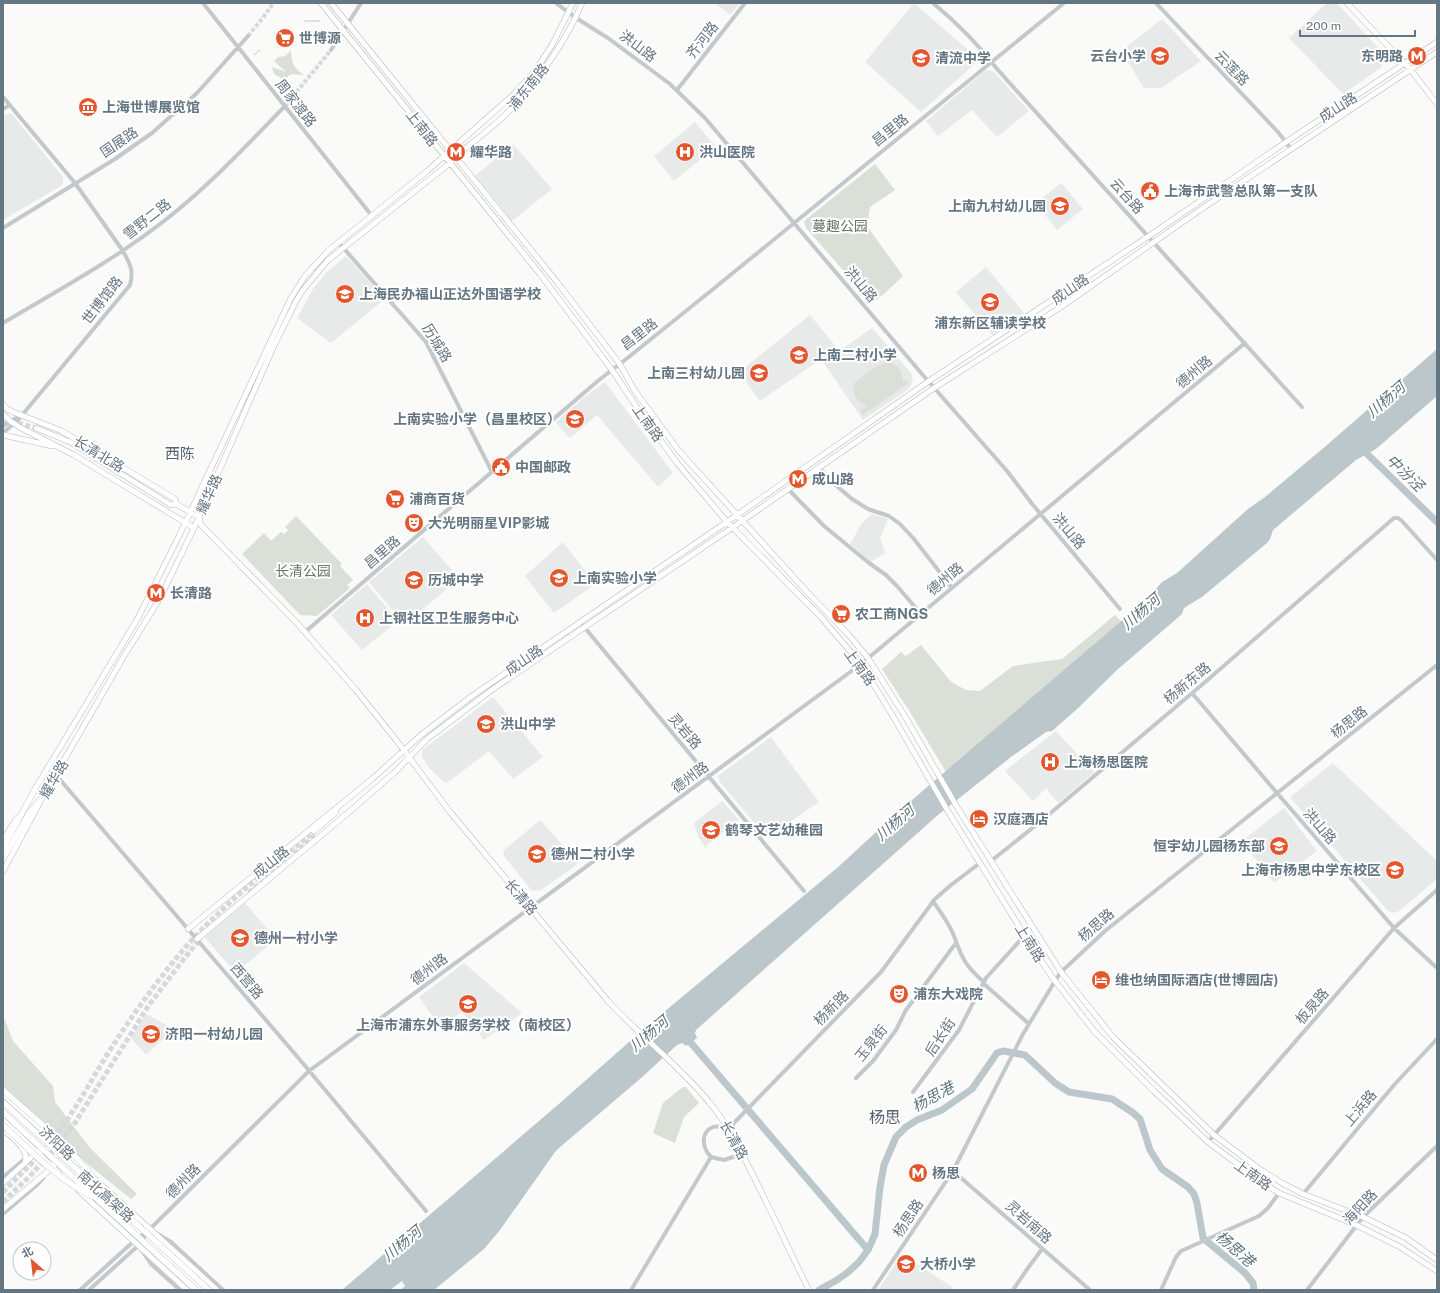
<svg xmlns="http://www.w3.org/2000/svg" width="1440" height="1293" font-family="'Public Sans','Noto Sans SC',sans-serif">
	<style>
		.built { fill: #e8e9e9 }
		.green { fill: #dadfd7 }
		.water { fill: #bbc7cb }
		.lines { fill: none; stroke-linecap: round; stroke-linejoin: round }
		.stream { stroke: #bbc7cb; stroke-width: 1 }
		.river { stroke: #bbc7cb; stroke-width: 7 }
		.minor-tunnel { stroke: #d5d9db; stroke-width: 4; stroke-dasharray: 4 2; stroke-linecap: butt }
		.major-tunnel { stroke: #d5d9db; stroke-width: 5; stroke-dasharray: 5 2.5; stroke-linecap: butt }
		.major-casing { stroke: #b5babe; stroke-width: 6 }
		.highway-casing { stroke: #b4b9bd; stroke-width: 6 }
		.minor { stroke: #c3c8cc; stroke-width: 4 }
		.major { stroke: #fff; stroke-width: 5 }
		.highway { stroke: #fff; stroke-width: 5.5 }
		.highway-bridge-casing { stroke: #b4b9bd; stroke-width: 6; stroke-linecap: butt }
		.highway-bridge { stroke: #fff; stroke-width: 5.5 }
		.labels { text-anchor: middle; stroke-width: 4; stroke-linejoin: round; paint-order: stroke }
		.poi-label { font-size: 14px; font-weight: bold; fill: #657683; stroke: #fff; text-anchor: start }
		.street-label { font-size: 14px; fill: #657683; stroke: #fff }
		.park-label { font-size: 14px; fill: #687a64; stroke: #fff }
		.water-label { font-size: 15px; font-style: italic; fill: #60757c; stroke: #fff }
		.neighbourhood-label { font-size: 15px; fill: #57646e; stroke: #fff }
		.quarter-label { font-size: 16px; fill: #57646e; stroke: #fff }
	</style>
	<rect width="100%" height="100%" fill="#fafaf8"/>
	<path class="built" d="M715 3H740L730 15Z
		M914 3 973 54 975 64 921 112 865 62Z
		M1327 3H1337L1382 52 1384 56 1382 67 1343 94 1289 38Z
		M1162 19 1201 61 1161 88H1144L1121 51Z
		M986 70 994 72 1029 111 997 137 972 110 938 136 926 121Z
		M8 114H12L63 177V183L61 186 3 220V115Z
		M695 122 716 147 674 181 654 156Z
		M513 144 552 189 512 221 475 176Z
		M1061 183 1083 209 1057 230 1036 203Z
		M346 256 385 299 331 343 297 318 313 289 326 273Z
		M986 267 1024 313 992 335 956 292Z
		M810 315 837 348 760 401 747 383 743 369Z
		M872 328 911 373 913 381 909 389 863 420 823 362Z
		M605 382 673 473 658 487 597 415 570 438 567 436 556 422 583 398Z
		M872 514 888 519 880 538 885 553 871 562 850 544 862 523Z
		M423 537 459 578 405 625 369 582Z
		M563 542 595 584 554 613 525 576Z
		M367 584 398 621 362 650 331 615Z
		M493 697 543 757 513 779 489 751 451 780 445 783 430 769 422 757V750Z
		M1056 731 1094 772 1058 803 1046 788 1033 801 1005 771Z
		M771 737 819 802 770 836 766 837 720 782 718 776Z
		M1333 763 1437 861V879L1399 911 1394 913 1388 911 1290 797Z
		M722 801 739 820 705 847 698 837 694 823Z
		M1284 808 1317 851 1274 883 1242 841Z
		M540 820 579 863 541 890 532 891 504 856 503 851Z
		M245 903 276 939 236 973 204 937Z
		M464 963 522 1013 484 1040 462 1012 440 1027 419 997Z
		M146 1014 174 1029 146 1055 131 1038Z
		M902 1254 952 1287 951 1290H878Z"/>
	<path class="green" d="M291 50C292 64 293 67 304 75L291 74 288 76 285 88 281 78 274 74 272 67 286 72 274 61 278 57 285 56Z
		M875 164 895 190 870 207 867 226 903 276 884 294 872 303 806 228 804 221Z
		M887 362C898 364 902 370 903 382L906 380 909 383 863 415 860 411 867 406C856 401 851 394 855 382L877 366Z
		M296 516 342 564 340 566 353 580 347 585 350 588 317 616 300 615 242 554 264 533 271 541 281 532 284 534 288 530 285 527Z
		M1115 615 1121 621 946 772 910 712 882 669 901 652 906 656 921 645 951 682 966 690 980 691 1013 666 1062 659Z
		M3 1015 13 1041 53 1086 55 1102 91 1149 137 1194 131 1199 85 1162 3 1086Z
		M683 1087H686L699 1103 684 1117 675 1143 653 1133 663 1103Z"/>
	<path class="water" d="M1437 349V396L1376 449 1356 460 1273 530 1270 539 1267 543 1202 597 1184 608 1182 614 1117 670 1076 710 1052 731 1046 732 1011 757 938 815 696 1030 695 1033 697 1038 686 1046 682 1043 677 1045 641 1078 559 1148 555 1152 500 1230 484 1249 434 1290H400L405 1286 402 1281 390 1290H342L560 1103 646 1027 837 868 898 812 1149 597 1162 582 1177 573 1248 509 1265 497 1327 445Z"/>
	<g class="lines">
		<path class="stream" d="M305 21H320
			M254 55 260 50"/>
		<path class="river" d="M1361 448 1437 522
			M685 1036 868 1250
			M819 1290 837 1280 847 1273 859 1262 868 1250 875 1234 880 1187 884 1165 896 1137 906 1127 917 1120 942 1110 972 1089 997 1053 1003 1051 1025 1055 1055 1083 1069 1092 1112 1099 1132 1112 1140 1119 1150 1150 1162 1169 1188 1187 1194 1194 1197 1203 1203 1238 1245 1273 1253 1283 1254 1290"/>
		<path class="minor-tunnel" d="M248 36 266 14 273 3
			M285 106 331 50"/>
		<path class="major-tunnel" d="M3 423H17L36 428
			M249 893 317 834
			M53 1139C76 1110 92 1078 112 1047 132 1016 154 985 178 956 217 909 267 871 314 831
			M3 1192 40 1155
			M3 1202 30 1176 73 1126 149 1005 183 960 201 938"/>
		<g class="major-casing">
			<path id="major" d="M321 3 540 274 612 370 638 409 677 463 727 522 820 616 861 664 894 718 949 813 1033 949 1055 981 1094 1031 1155 1092 1208 1142 1259 1180 1279 1193 1356 1225 1400 1247 1437 1271
				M331 3 557 282 619 363 635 391 679 451 809 594 848 634 868 658 906 718 957 807 1061 972 1113 1037 1214 1135 1258 1168 1282 1183 1303 1194 1363 1217 1406 1238 1437 1260
				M1347 3 1411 70 1437 104
				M3 404 7 409 13 412 62 431 175 499 176 504 199 517 201 525 296 622 356 690 397 741 450 812 608 1001C640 1036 679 1065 709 1102 728 1124 740 1150 753 1175 772 1213 790 1252 809 1290
				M3 414 10 421 21 428 74 455 194 528
				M36 428 70 442 171 505 176 504
				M3 435 52 446
				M32 794 138 618 180 534 291 298 305 276 329 250 426 172 514 94 535 71 552 45 573 3
				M44 795 124 656 159 600 194 528 272 350 296 301 303 290 327 261 450 163 456 156C474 141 494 127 510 110 538 81 567 40 582 3
				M314 831 336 812
				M3 840 17 818
				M3 871 40 802
				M188 929 372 779 421 735 472 696 737 515 929 381 1149 236 1286 142 1437 42
				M197 939 349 812 395 772 427 739 493 689 742 521 934 388 1061 307 1197 212 1437 52
				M3 1094 80 1165
				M3 1120 59 1173
				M3 1129C12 1138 30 1149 25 1163
				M96 1180 217 1290
				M3 1183 37 1152 56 1146
				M78 1190 187 1290
				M3 1209 53 1167 58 1148"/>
		</g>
		<g class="highway-casing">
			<path id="highway" d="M3 848 34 791
				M3 859 29 813 46 793
				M3 1102 28 1125
				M3 1112 23 1131"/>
		</g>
		<path class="minor" d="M203 3 372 216
			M556 3 576 18 608 38 670 84 705 118 922 374 1007 471 1033 505 1120 609
			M933 3C957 23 979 45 998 70L1302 407
			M1156 3 1278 132 1291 149
			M331 50 361 3
			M677 90 745 3
			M3 97 75 183 123 251C130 264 134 270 130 285L18 420 3 433
			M3 109 10 105
			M3 228 115 159 152 133 197 93 248 36
			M339 243 426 342 492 472
			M3 323C57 291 114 260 164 221 208 187 246 146 285 106
			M3 426 21 415
			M819 467 831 481 852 499 868 509 889 516 900 524 914 539 952 588
			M788 489 824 526 869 563 886 575 897 586 921 614
			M580 622 804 891
			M305 632 599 380 630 356 712 290 1064 3
			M1192 693 1277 793 1394 928 1437 968
			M46 771 56 775 301 1061 426 1211
			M991 861 1040 822 1204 683 1394 518H1398L1402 521 1437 560
			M933 901C940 912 950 924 954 936 962 958 965 966 984 982
			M983 983 1028 1023
			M856 1078 873 1061 896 1030 906 1010 956 943
			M913 1092 959 1030 986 978 1025 935
			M1208 1142 1394 928 1437 890
			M742 1154 724 1160 711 1157C703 1149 699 1133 713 1127 717 1125 723 1128 728 1129L881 972 935 899 951 885 980 863
			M953 1171 1090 1290
			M3 1177 26 1158
			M1303 1194 1394 1085 1437 1039
			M3 1214 38 1184 44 1177
			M156 1233 171 1242 223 1290
			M141 1249 151 1264 180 1290
			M80 1290 134 1241 147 1232
			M89 1290 139 1245 150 1229 309 1071 861 664 1245 343
			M631 1290 711 1157
			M873 1290 953 1171 1023 1034 1055 981 1061 972 1105 931 1437 665
			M1013 1290 1028 1268 1042 1249
			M1161 1290 1176 1257 1181 1251 1259 1216 1268 1208 1279 1193
			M1307 1290 1363 1217 1437 1146"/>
		<use href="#major" class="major"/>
		<use href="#highway" class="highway"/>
		<g class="highway-bridge-casing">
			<path id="highway-bridge" d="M3 1090C36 1120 77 1151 101 1189
				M3 1125C31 1151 56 1178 91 1196
				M28 1125 209 1290
				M23 1131 196 1290"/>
		</g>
		<use href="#highway-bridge" class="highway-bridge"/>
	</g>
	<defs>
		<g id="supermarket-disc" transform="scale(1)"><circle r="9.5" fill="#e4572e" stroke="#fff"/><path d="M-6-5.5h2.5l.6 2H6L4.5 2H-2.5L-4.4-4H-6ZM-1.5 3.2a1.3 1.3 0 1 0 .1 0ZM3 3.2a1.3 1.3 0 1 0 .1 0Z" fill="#fff"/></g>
		<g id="school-disc" transform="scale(1)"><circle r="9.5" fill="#e4572e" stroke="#fff"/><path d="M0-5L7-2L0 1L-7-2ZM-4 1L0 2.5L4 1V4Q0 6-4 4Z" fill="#fff"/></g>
		<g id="metro-disc" transform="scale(1)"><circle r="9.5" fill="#e4572e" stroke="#fff"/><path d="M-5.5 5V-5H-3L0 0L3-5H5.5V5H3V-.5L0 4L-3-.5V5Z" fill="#fff"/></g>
		<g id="museum-disc" transform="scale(1)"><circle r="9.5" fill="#e4572e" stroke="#fff"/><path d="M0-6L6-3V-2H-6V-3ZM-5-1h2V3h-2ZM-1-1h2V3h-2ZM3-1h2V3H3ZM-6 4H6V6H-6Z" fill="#fff"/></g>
		<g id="hospital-disc" transform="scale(1)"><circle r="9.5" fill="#e4572e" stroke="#fff"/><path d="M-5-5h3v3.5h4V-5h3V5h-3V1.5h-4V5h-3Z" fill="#fff"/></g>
		<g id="civic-disc" transform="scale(1)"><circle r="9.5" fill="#e4572e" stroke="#fff"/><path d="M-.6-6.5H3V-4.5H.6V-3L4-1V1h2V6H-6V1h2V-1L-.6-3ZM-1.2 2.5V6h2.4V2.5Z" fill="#fff"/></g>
		<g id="theatre-disc" transform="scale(1)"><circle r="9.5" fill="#e4572e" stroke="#fff"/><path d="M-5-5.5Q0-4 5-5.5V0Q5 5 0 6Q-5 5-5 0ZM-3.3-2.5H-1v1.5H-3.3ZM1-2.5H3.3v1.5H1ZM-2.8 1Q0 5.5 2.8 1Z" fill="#fff"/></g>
		<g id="hotel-disc" transform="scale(1)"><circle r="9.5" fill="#e4572e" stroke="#fff"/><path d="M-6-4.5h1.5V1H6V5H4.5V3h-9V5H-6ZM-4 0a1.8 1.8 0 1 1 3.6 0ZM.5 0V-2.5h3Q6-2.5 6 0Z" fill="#fff"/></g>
	</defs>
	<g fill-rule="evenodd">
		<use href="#supermarket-disc" x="285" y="38"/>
		<use href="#school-disc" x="1160" y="56"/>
		<use href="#metro-disc" x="1417" y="56"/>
		<use href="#school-disc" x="921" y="58"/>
		<use href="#museum-disc" x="88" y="107"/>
		<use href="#metro-disc" x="456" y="152"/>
		<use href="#hospital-disc" x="685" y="152"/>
		<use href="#civic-disc" x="1150" y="191"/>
		<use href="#school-disc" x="1060" y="206"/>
		<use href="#school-disc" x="345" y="294"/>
		<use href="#school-disc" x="990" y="302"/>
		<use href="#school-disc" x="799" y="355"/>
		<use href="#school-disc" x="759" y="373"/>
		<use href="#school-disc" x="575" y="419"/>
		<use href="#civic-disc" x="501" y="467"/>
		<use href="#metro-disc" x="798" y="479"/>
		<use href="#supermarket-disc" x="395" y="499"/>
		<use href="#theatre-disc" x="414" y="523"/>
		<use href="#school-disc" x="559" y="578"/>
		<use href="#school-disc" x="414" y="580"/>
		<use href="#metro-disc" x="156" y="593"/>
		<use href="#supermarket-disc" x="841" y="614"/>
		<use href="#hospital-disc" x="365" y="618"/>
		<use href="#school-disc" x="486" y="724"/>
		<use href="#hospital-disc" x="1050" y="762"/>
		<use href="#hotel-disc" x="979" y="819"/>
		<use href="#school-disc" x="711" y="830"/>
		<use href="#school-disc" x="1279" y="846"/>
		<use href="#school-disc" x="537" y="854"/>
		<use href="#school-disc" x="1395" y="870"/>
		<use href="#school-disc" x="240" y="938"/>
		<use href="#hotel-disc" x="1101" y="980"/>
		<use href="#theatre-disc" x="899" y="994"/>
		<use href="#school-disc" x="468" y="1004"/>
		<use href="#school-disc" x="151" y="1034"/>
		<use href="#metro-disc" x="918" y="1173"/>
		<use href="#school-disc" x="906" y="1264"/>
	</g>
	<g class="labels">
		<g class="poi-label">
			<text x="299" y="43">世博源</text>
			<text x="1146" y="61" text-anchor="end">云台小学</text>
			<text x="1403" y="61" text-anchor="end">东明路</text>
			<text x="935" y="63">清流中学</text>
			<text x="102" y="112">上海世博展览馆</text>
			<text x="470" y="157">耀华路</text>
			<text x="699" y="157">洪山医院</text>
			<text x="1164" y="196">上海市武警总队第一支队</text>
			<text x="1046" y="211" text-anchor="end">上南九村幼儿园</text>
			<text x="359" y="299">上海民办福山正达外国语学校</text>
			<text x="990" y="328" text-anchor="middle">浦东新区辅读学校</text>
			<text x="813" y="360">上南二村小学</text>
			<text x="745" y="378" text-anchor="end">上南三村幼儿园</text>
			<text x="561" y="424" text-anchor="end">上南实验小学（昌里校区）</text>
			<text x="515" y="472">中国邮政</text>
			<text x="812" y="484">成山路</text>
			<text x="409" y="504">浦商百货</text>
			<text x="428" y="528">大光明丽星VIP影城</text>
			<text x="573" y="583">上南实验小学</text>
			<text x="428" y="585">历城中学</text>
			<text x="170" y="598">长清路</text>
			<text x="855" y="619">农工商NGS</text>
			<text x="379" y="623">上钢社区卫生服务中心</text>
			<text x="500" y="729">洪山中学</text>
			<text x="1064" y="767">上海杨思医院</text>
			<text x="993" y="824">汉庭酒店</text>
			<text x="725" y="835">鹤琴文艺幼稚园</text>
			<text x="1265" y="851" text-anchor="end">恒宇幼儿园杨东部</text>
			<text x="551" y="859">德州二村小学</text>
			<text x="1381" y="875" text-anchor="end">上海市杨思中学东校区</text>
			<text x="254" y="943">德州一村小学</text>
			<text x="1115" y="985">维也纳国际酒店(世博园店)</text>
			<text x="913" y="999">浦东大戏院</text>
			<text x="468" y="1030" text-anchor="middle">上海市浦东外事服务学校（南校区）</text>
			<text x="165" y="1039">济阳一村幼儿园</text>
			<text x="932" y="1178">杨思</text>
			<text x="920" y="1269">大桥小学</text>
		</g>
		<g class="street-label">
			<text transform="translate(702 40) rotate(-52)" y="5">齐河路</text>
			<text transform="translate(638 46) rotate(37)" y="5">洪山路</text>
			<text transform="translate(1232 68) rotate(46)" y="5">云莲路</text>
			<text transform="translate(528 87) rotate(-51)" y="5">浦东南路</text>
			<text transform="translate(296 103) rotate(52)" y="5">周家渡路</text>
			<text transform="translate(1338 107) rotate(-33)" y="5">成山路</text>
			<text transform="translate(422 128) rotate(52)" y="5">上南路</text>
			<text transform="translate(890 130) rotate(-39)" y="5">昌里路</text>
			<text transform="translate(119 142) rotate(-34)" y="5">国展路</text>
			<text transform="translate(1127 196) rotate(48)" y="5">云台路</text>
			<text transform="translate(147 219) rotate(-38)" y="5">雪野二路</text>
			<text transform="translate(861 284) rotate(50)" y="5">洪山路</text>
			<text transform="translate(1070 289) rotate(-34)" y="5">成山路</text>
			<text transform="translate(102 300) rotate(-52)" y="5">世博馆路</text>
			<text transform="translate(639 334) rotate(-38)" y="5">昌里路</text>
			<text transform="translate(437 343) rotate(58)" y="5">历城路</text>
			<text transform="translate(1194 372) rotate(-40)" y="5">德州路</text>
			<text transform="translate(648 423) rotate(55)" y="5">上南路</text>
			<text transform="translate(99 454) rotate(31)" y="5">长清北路</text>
			<text transform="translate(209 494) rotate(-66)" y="5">耀华路</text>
			<text transform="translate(1069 531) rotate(50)" y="5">洪山路</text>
			<text transform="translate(382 552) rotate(-41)" y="5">昌里路</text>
			<text transform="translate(945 579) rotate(-40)" y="5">德州路</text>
			<text transform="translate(524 660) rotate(-34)" y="5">成山路</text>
			<text transform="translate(860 667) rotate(54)" y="5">上南路</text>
			<text transform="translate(1187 683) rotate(-40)" y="5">杨新东路</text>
			<text transform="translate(1349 722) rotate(-39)" y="5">杨思路</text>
			<text transform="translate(685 731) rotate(50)" y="5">灵岩路</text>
			<text transform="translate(690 777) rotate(-36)" y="5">德州路</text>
			<text transform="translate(54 779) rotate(-60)" y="5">耀华路</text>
			<text transform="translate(1320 826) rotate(49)" y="5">洪山路</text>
			<text transform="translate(271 862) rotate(-39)" y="5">成山路</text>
			<text transform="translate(521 897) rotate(50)" y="5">长清路</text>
			<text transform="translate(1096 925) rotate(-41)" y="5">杨思路</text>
			<text transform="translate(1030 943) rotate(58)" y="5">上南路</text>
			<text transform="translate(429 969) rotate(-37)" y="5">德州路</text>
			<text transform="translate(247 981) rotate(50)" y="5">西营路</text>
			<text transform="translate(1312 1006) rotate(-49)" y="5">板泉路</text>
			<text transform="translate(831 1008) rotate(-45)" y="5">杨新路</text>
			<text transform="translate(940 1037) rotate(-56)" y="5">后长街</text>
			<text transform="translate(871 1043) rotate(-51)" y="5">玉泉街</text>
			<text transform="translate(1360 1108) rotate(-50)" y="5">上浜路</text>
			<text transform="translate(734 1140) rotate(61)" y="5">长清路</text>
			<text transform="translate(57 1143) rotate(43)" y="5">济阳路</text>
			<text transform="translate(1253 1175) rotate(35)" y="5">上南路</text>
			<text transform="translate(183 1181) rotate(-45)" y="5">德州路</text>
			<text transform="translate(106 1196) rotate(42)" y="5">南北高架路</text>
			<text transform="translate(1360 1207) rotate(-47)" y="5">海阳路</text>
			<text transform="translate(908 1218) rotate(-56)" y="5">杨思路</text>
			<text transform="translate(1029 1222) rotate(42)" y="5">灵岩南路</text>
		</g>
		<g class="park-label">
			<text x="840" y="231">蔓趣公园</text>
			<text x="303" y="576">长清公园</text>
		</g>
		<g class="water-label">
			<text transform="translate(1386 400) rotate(-41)" y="5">川杨河</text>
			<text transform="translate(1405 473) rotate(44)" y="5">中汾泾</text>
			<text transform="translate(1141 612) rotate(-41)" y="5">川杨河</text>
			<text transform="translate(895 823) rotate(-41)" y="5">川杨河</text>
			<text transform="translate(649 1034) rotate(-40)" y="5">川杨河</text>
			<text transform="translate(933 1097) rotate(-29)" y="5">杨思港</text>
			<text transform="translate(402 1244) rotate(-40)" y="5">川杨河</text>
			<text transform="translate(1235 1249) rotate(41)" y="5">杨思港</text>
		</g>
		<g class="neighbourhood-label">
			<text x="180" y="459">西陈</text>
		</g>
		<g class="quarter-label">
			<text x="885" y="1123">杨思</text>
		</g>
	</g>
	<rect width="1440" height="1293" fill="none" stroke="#657683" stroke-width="8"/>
	<g transform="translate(32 1261) rotate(332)"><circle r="19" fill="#ffffff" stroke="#c1c8cd"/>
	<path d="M0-3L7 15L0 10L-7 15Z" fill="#e4572e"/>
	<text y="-6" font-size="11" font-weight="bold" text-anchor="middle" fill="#657683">北</text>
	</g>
	<path d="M1300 30v6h115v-6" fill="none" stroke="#657683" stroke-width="2"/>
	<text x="1306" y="30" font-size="12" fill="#657683" stroke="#ffffff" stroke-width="3" paint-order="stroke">200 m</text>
</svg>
